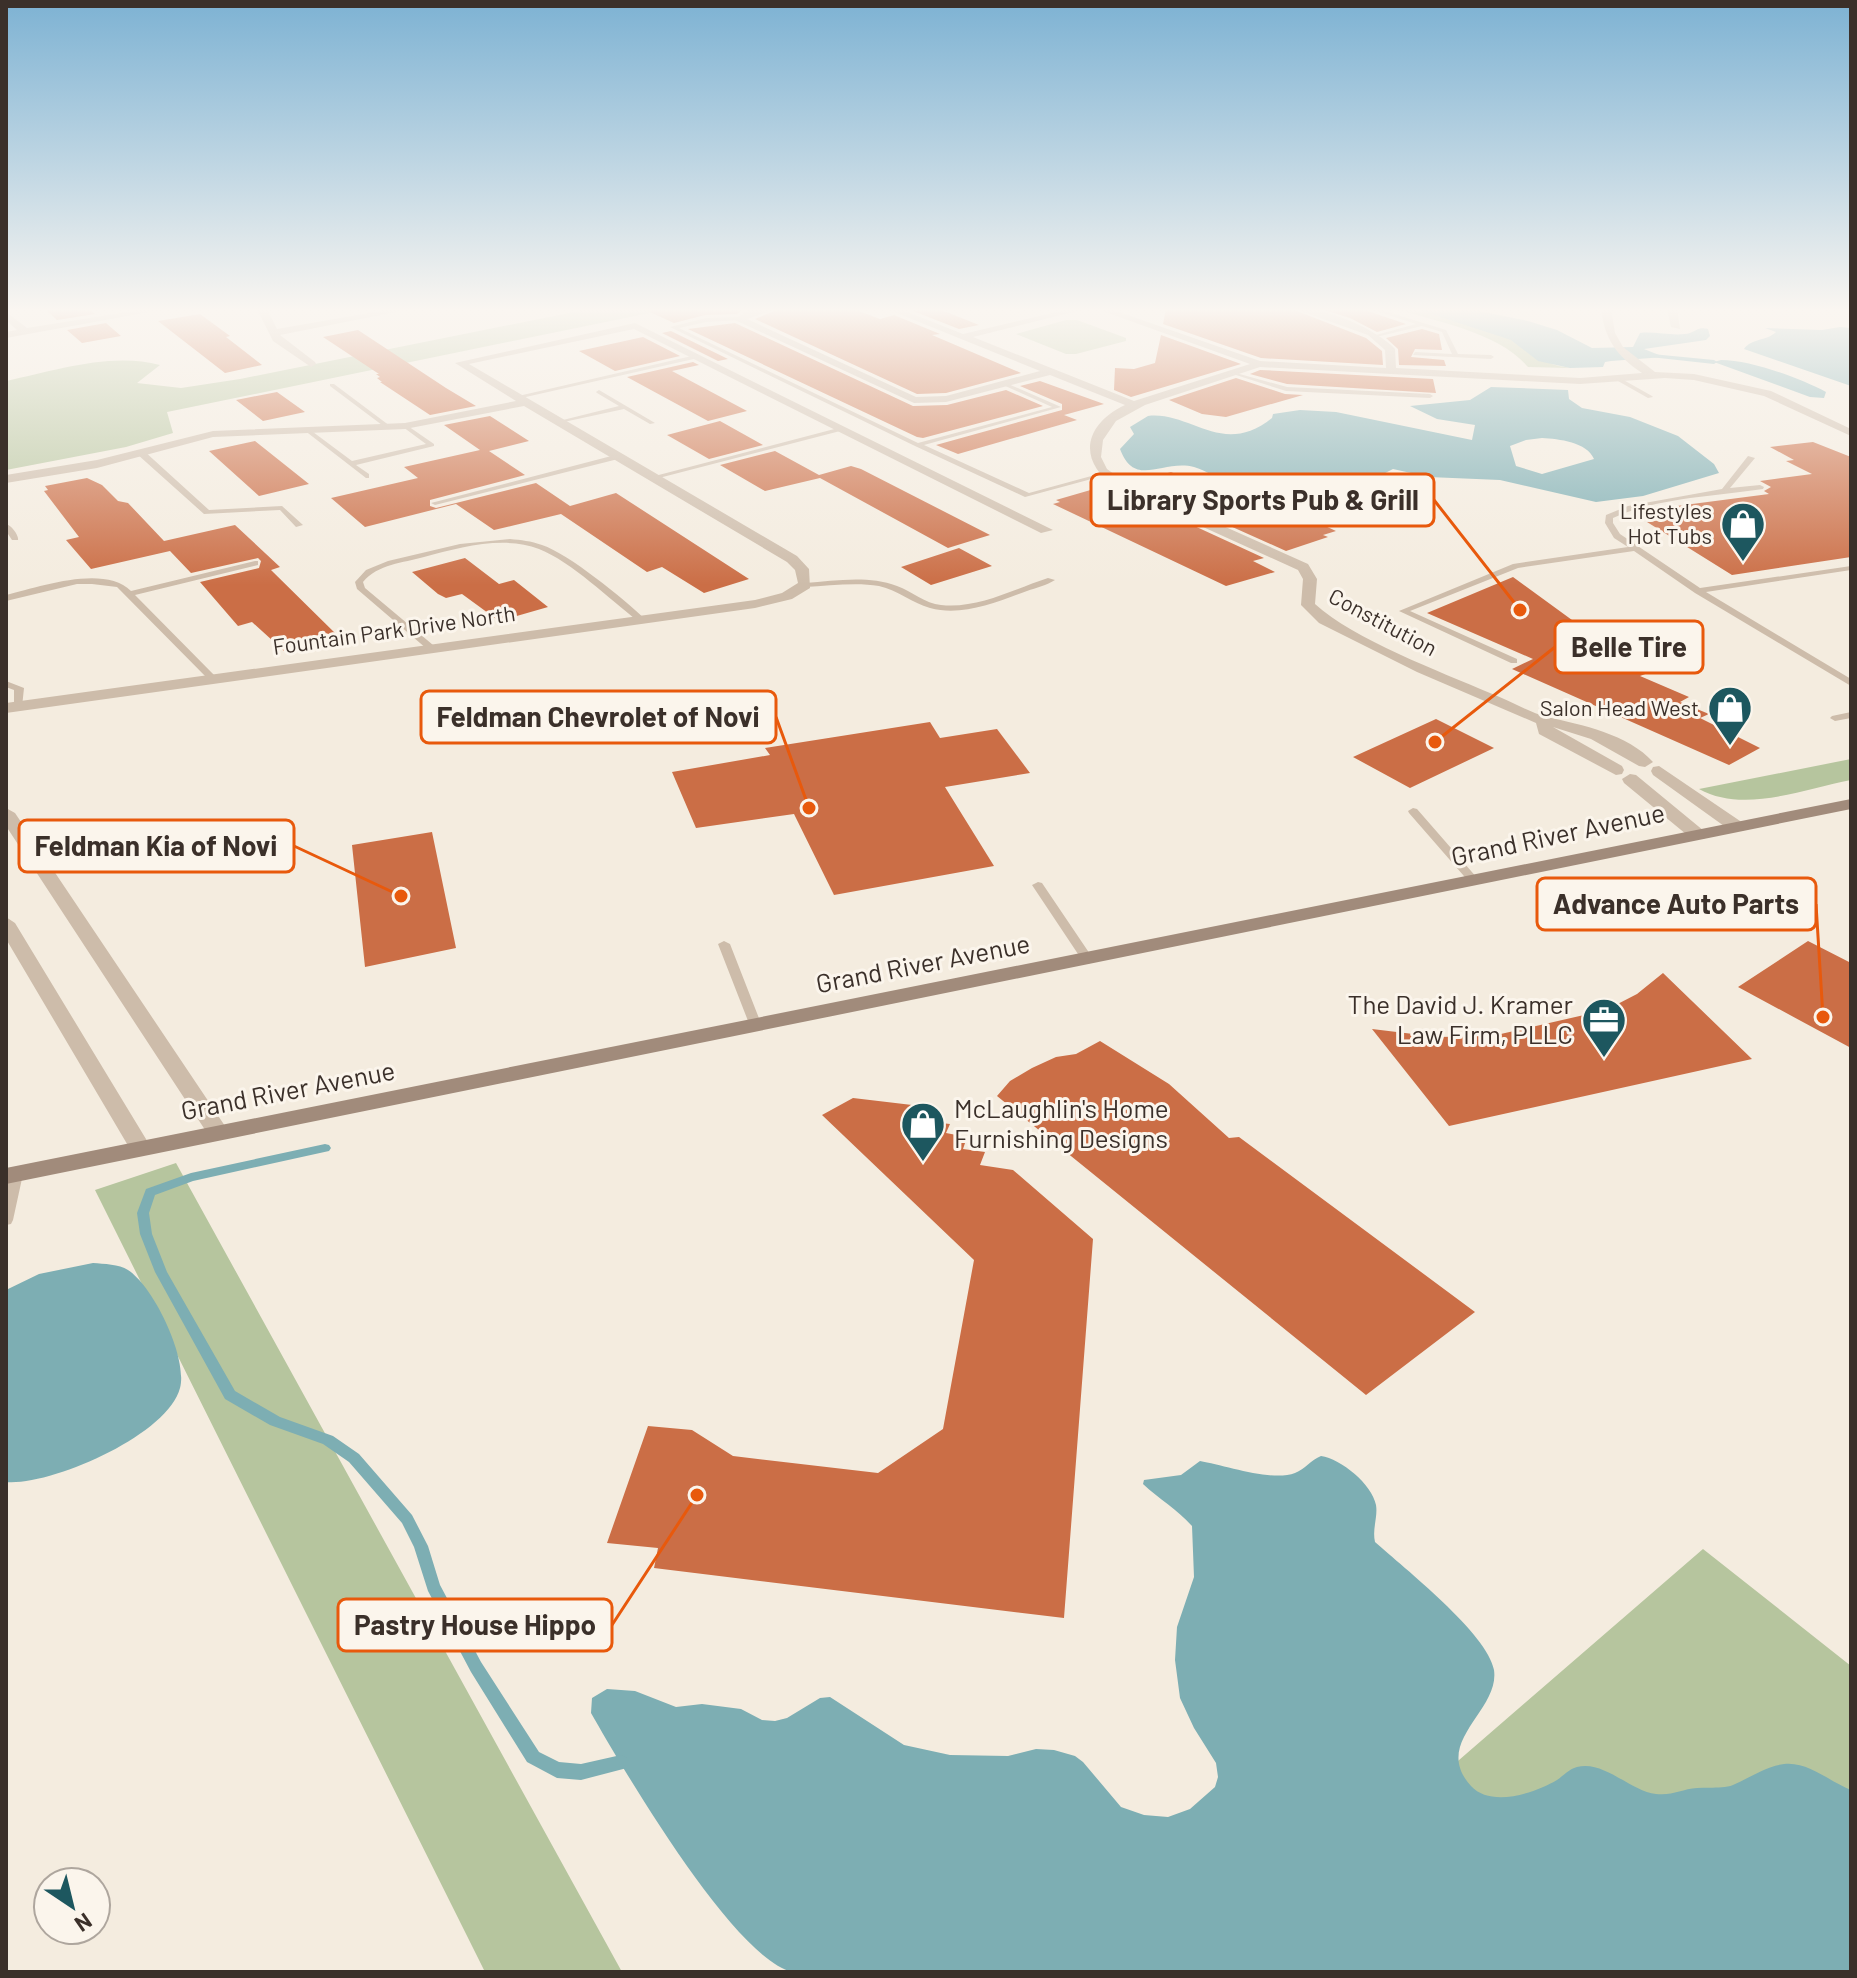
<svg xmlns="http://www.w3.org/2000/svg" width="1857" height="1978" font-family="Barlow,sans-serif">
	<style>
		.green { fill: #b6c59e }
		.water { fill: #7daeb3; fill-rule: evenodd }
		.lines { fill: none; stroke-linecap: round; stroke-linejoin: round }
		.stream { fill: #7daeb3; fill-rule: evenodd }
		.building { fill: #cb6e46 }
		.lane { fill: #cdbcaa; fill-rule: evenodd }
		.street { fill: #cdbcaa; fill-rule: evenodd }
		.secondary { fill: #a18b7b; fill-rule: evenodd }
		.labels { text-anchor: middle; stroke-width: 6; stroke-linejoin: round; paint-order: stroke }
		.far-poi-label { font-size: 22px; fill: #3b302a; stroke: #fbf5ec; text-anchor: end }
		.far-street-label { font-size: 22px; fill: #3b302a; stroke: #fbf5ec }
		.street-label { font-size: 26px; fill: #3b302a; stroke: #fbf5ec }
		.poi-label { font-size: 26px; fill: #3b302a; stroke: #fbf5ec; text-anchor: end }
		.leader { fill: none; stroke: #e8590c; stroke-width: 3 }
		.callout-dot { fill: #e8590c; stroke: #fbf5ec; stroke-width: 3 }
		.callout { fill: #fbf5ec; stroke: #e8590c; stroke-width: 3 }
		.callout-label { font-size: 28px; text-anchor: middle; font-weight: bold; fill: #3b302a }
	</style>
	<rect width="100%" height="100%" fill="#f4ecdf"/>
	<path class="green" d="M589 309H669L167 412 173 433 126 447 6 470V381C55 371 110 352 160 365L137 383 181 388 240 379Z
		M1396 309C1427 309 1482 324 1510 339 1537 354 1534 362 1570 368L1528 367C1498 332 1438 322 1396 309Z
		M1066 320H1077L1126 338V341L1076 354H1066L1016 334Z
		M1851 759V780C1803 789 1744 814 1699 789Z
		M176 1163 622 1972H485L95 1190Z
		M1703 1549 1851 1666V1972H1214Z"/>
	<path class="water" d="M1416 309H1469L1528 321 1557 330 1592 348 1633 347 1640 333C1655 331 1676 337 1690 333 1698 330 1698 327 1708 329L1710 336 1706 340 1644 349 1664 357 1611 361 1605 362 1603 367 1570 368 1538 361 1511 340Z
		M1840 327 1851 328V386L1744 349C1752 338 1767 341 1776 332L1765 328 1822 330Z
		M1721 360C1751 360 1799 378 1826 392L1824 398 1810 397 1714 362Z
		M1491 387 1568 390 1569 399 1582 408 1630 417 1678 436 1714 464 1719 473 1643 496 1596 502 1500 480 1429 477 1393 469 1356 488 1372 495 1368 503C1337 518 1296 493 1266 486 1253 484 1241 486 1228 482 1216 479 1206 470 1194 467 1162 459 1135 489 1120 449L1134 434 1130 427 1148 416C1191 411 1222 458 1272 418L1273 414 1300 410 1336 412 1472 440 1475 425 1437 419 1410 406 1470 400ZM1542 438C1559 439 1587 442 1594 459L1542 474 1516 466 1510 446 1526 440Z
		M93 1263C104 1264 119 1264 128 1270 154 1287 188 1358 180 1388 168 1435 51 1486 6 1482V1290L39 1274Z
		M1321 1456C1341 1459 1372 1484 1376 1505 1378 1517 1372 1529 1375 1542 1404 1568 1488 1634 1494 1670 1500 1711 1431 1742 1471 1786 1491 1808 1535 1793 1557 1780 1563 1776 1569 1769 1577 1767 1604 1760 1630 1791 1656 1794 1672 1796 1682 1789 1697 1788 1709 1787 1723 1789 1733 1785 1749 1778 1767 1766 1784 1764 1808 1761 1830 1782 1851 1790V1972H792C733 1957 623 1769 591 1713L592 1698 607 1689 635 1691 676 1707 702 1704 741 1709 762 1720 775 1721 787 1718 820 1698 830 1697 904 1745 950 1755 1008 1756 1036 1749 1054 1750 1075 1756 1083 1762 1121 1807 1144 1815 1168 1817 1190 1809 1215 1787 1218 1777 1216 1763 1194 1728 1180 1698 1175 1660 1177 1627 1194 1577 1192 1526C1177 1509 1159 1499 1143 1484L1144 1480 1181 1475 1200 1461C1224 1465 1272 1482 1295 1473 1305 1469 1311 1460 1321 1456Z"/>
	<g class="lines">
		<path class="stream" d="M1652 354 1714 360 1717 362 1714 364 1650 357V355Z
			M325 1144 329 1145 331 1148 329 1151 193 1181 155 1195 149 1213 152 1234 167 1272 235 1391 280 1417 333 1436 359 1454 412 1515 428 1546 440 1585 481 1662 539 1752 559 1762 581 1764 621 1755 627 1758 629 1763 627 1768 581 1780 557 1778 527 1762 471 1672 428 1591 414 1547 402 1523 349 1462 323 1444 270 1425 225 1399 155 1272 140 1234 137 1213 146 1189 191 1173Z"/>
	</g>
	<path class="building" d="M45 309H89L95 314 57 320Z
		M643 309H744L737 314 705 315 674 323Z
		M779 309H854L880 319 894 315 940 334 932 335 1021 373 946 393 917 394 755 319Z
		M924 309H939L979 325 959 329 913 311Z
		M1166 309H1292L1366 338 1382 351 1383 365 1261 358 1163 324Z
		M1321 309H1362L1406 324 1377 332 1350 318Z
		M200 314 230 336 226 337 262 365 225 373 158 321Z
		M106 323 121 336 82 343 67 330Z
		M735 323 913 406 947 405 1006 390 1043 406 923 438 917 437 688 329Z
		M1422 329 1439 334 1442 350 1415 349 1411 357 1444 360 1446 366 1399 365 1398 349 1386 338Z
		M358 330 446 388 476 406 430 415 380 382H382L377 378 380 377 376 374H379L323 337Z
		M671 331 728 359 718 361 662 333Z
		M1161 335 1241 364 1131 397 1114 390 1115 368 1134 369 1155 363Z
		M643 337 680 356 615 371 579 351Z
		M693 362 699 365 672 371 747 411 708 421 627 377Z
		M1260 370 1433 379 1436 393 1287 384 1250 374Z
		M1236 378 1285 394 1303 395 1226 417 1202 414 1169 400Z
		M1040 381 1104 404 1064 415 1077 420 958 454 936 445 1062 410V404L1020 386Z
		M277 392 305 412 263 421 236 400Z
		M490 416 529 441 489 451 525 475 430 500V506L436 508 536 483 570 506 616 493 749 579 704 593 662 567 647 572 561 514 494 530 456 504 365 527 331 498 418 478 404 467 480 450 444 425Z
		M720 421 763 445 709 459 667 435Z
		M255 441 309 484 259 496 209 451Z
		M1813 442 1851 457V557L1732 575 1647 522 1685 517 1669 507 1769 494 1764 491 1771 487 1760 481 1812 474 1786 461 1794 460 1770 447Z
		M775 451 819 475 851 466 861 469 990 535 948 548 820 478 765 491 720 465Z
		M1171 472 1246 504 1269 500 1336 531 1323 535 1328 537 1286 551 1134 483Z
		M87 478 102 485 118 501 128 503 164 541 235 525 280 567 271 570 338 636 284 651 252 622 238 626 200 582 259 568 261 561 258 558 191 573 170 551 91 569 66 540 79 537 44 491 48 490 45 486Z
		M1094 489 1102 493 1114 489 1264 558 1253 561 1275 572 1226 586 1053 504 1060 502 1056 500Z
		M959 548 992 566 931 585 901 567Z
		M465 558 499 584 514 580 548 607 499 621 462 594 446 598 438 594 412 572Z
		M1513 577 1572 620 1558 626 1614 649 1648 673 1640 676 1689 697 1680 702 1709 714 1700 718 1760 748 1729 765 1512 669 1533 659 1427 613Z
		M1436 719 1494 748 1410 788 1353 757Z
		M930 722 940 738 997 729 1030 773 945 787 994 866 834 895 794 814 696 828 672 772 770 755 765 748Z
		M432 832 456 948 365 967 352 845Z
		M1808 941 1851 963V1048L1738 987Z
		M1663 973 1752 1059 1449 1126 1372 1029 1438 1037 1492 1036 1606 1010 1637 994Z
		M1100 1041 1169 1084 1229 1138 1239 1137 1475 1312 1366 1395 997 1096 1010 1081 1032 1068 1056 1057 1076 1054Z
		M853 1098 929 1107 923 1121 950 1124 946 1133 967 1137 963 1149 985 1152 980 1165 1013 1170 1093 1239 1064 1618 654 1568 658 1548 607 1543 648 1426 692 1430 733 1456 878 1473 943 1429 974 1260 822 1115Z"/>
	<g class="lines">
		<path class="lane" d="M1370 309H1378L1446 330 1458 354 1491 355 1494 357 1491 359 1413 355 1415 352 1452 354 1442 332 1422 326 1376 337V335L1416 324Z
			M742 317 740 320 706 322 679 328 918 443 1052 407 1001 384 1006 383 1061 407 924 445 1029 493 1106 472 1110 474 1025 497 915 446 670 327 706 318Z
			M696 355 699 357 698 358 517 399 514 397Z
			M1236 373 1287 387 1430 394 1433 396 1430 398 1286 391 1236 375Z
			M1620 378 1652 396 1653 397 1648 398 1618 381 1617 380Z
			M330 384H334L390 426V428H386L330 386Z
			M599 390 655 423 650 424 624 409 559 423V421L619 406 597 393 596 392Z
			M405 424 434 444V446L356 465 369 474V478H366L304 430 309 429 352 461 426 444 403 427 402 426Z
			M842 427 844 428V430L655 479 651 477Z
			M137 450H143L209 510 282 506 303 525 296 527 280 510 204 514 137 454Z
			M619 454H622V458L435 505 431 503Z
			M1748 456 1755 458 1730 488 1760 485 1764 487 1763 489C1717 496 1655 498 1613 518V523L1620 534 1700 588 1851 566V570L1706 592 1851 679V686L1695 593 1634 551 1518 568 1410 611 1517 659V663H1511L1399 611 1513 564 1628 547 1614 538 1605 523 1606 515 1628 506 1722 489Z
			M6 524C11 525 19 535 18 540H12L6 531Z
			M510 539C521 540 531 541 542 545 569 554 624 599 645 619L638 621C609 599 572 562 539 549 503 535 459 548 424 557 403 563 378 564 363 582L365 588 433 645V649H427L357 589 355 582 366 570 388 561 460 544Z
			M255 561H258V565L135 595 215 676V680H209L117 587 92 584H77L6 601V595C39 587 104 564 131 591Z
			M1048 578 1055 580C1047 585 1036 588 1027 591 997 602 962 617 930 608 912 603 898 590 879 586 855 582 829 586 805 587L801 585 805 583C835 581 867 575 897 586 912 591 925 604 941 605 978 609 1014 589 1048 578Z
			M6 681 24 688 22 707 19 708 14 705V690L6 687Z
			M1851 712V718L1835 721 1830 718 1832 716Z
			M1413 808 1417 809 1478 879 1480 881 1478 883H1470L1409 813 1408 811Z
			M1038 882 1042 883 1094 960 1092 962 1088 964 1082 960 1032 885Z
			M724 941 730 944 762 1026 760 1029H752L750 1026 718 944Z
			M16 1169 21 1171 23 1174 13 1220 11 1224 6 1225C6 1207 4 1188 11 1171Z"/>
		<path class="street" d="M146 309H166L6 338V332L17 330 6 320V312L27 328Z
			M257 309H267L277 329 392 309H411L280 335 315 362 316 364 311 367 273 341Z
			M757 309H776L747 319 916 397 946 396 1040 371 887 309H900L963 334 1069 309H1085L973 337 1134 401 1250 364 1097 309H1110L1260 361 1386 368 1385 350 1368 335 1295 309C1324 307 1375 328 1395 349L1396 368 1580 378 1642 373C1617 356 1605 340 1601 309H1611L1615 333 1623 347 1655 372 1694 374 1771 391 1851 429V436L1764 396 1694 380 1665 378 1580 384 1260 367 1145 405 1116 421 1103 440 1101 457 1107 469 1125 482 1308 564 1317 579 1315 604C1353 639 1441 672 1490 693 1509 700 1528 712 1547 717 1582 725 1628 734 1653 762L1645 767 1639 766 1591 739 1553 727 1622 766 1624 770 1622 774 1616 775 1539 734 1536 723 1417 672 1319 623 1301 605 1303 579 1298 570 1117 488C1077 462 1083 425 1125 405L1050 375 946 402 914 403 735 320 746 311Z
			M1667 309H1677L1680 329 1671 327Z
			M635 323 1053 530 1041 533 634 329 469 364 797 556 809 569 810 588 792 599 755 608 6 713V703L755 600 782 593 798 583 795 570 787 562 524 406 405 429 213 437 97 468 6 483V475L97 460 213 431 405 423 516 401 455 363Z
			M1659 766 1743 823 1746 827 1743 831H1731L1653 775 1651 771 1653 767Z
			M1630 774 1636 775 1704 831 1707 835 1704 839H1692L1624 783 1622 779Z
			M6 808 15 813 227 1129 230 1134 227 1139H211L6 826Z
			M6 917 15 923 149 1144 152 1149 149 1154H133L6 939Z"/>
		<path class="secondary" d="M1851 799V809L6 1184V1168Z"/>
	</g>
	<linearGradient id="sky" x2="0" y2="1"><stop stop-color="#7db2d3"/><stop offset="0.53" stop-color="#faf6f1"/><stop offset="1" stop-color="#faf6f1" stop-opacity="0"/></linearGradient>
	<rect width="1857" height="585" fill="url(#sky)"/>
	<defs>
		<g id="shop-pin" transform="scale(2.3)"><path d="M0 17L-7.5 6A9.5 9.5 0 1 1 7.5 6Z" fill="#1d575f" stroke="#fbf5ec"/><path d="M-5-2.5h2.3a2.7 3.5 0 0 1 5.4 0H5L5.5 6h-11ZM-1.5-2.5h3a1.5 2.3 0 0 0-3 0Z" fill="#fff"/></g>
		<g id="office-pin" transform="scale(2.3)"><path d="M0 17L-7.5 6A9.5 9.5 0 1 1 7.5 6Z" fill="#1d575f" stroke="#fbf5ec"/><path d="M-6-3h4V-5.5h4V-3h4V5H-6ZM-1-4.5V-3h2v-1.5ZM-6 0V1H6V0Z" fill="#fff"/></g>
	</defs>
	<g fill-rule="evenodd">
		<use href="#shop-pin" x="1743" y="524"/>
		<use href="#shop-pin" x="1730" y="708"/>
		<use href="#office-pin" x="1604" y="1020"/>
		<use href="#shop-pin" x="923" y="1124"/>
	</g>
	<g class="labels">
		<g class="far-poi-label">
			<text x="1712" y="519">Lifestyles<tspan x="1712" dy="25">Hot Tubs</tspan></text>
			<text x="1699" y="716">Salon Head West</text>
		</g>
		<g class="far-street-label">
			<text transform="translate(1383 622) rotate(28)" y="8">Constitution</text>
			<text transform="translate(394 630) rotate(-8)" y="8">Fountain Park Drive North</text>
		</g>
		<g class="street-label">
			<text transform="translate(1558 835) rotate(-12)" y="9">Grand River Avenue</text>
			<text transform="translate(923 964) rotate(-11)" y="9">Grand River Avenue</text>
			<text transform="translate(288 1091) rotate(-11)" y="9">Grand River Avenue</text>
		</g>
		<g class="poi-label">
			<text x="1573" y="1014">The David J. Kramer<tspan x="1573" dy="30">Law Firm, PLLC</tspan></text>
			<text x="954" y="1118" text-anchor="start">McLaughlin's Home<tspan x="954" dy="30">Furnishing Designs</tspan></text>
		</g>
	</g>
	<path class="leader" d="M1520 610L1434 500M1435 742L1555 647M809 808L776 717M401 896L294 846M1823 1017L1816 904M697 1495L612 1625"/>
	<g class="callout-dot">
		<circle cx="1520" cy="610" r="8"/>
		<circle cx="1435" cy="742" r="8"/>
		<circle cx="809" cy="808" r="8"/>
		<circle cx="401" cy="896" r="8"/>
		<circle cx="1823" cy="1017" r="8"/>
		<circle cx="697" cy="1495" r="8"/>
	</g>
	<g class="callout">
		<rect x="1091" y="474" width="343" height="52" rx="8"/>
		<rect x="1555" y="621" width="148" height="52" rx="8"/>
		<rect x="421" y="691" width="355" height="52" rx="8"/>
		<rect x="19" y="820" width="275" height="52" rx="8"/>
		<rect x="1537" y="878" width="279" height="52" rx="8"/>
		<rect x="338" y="1599" width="274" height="52" rx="8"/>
	</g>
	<g class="callout-label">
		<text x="1263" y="510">Library Sports Pub &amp; Grill</text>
		<text x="1629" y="657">Belle Tire</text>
		<text x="598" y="727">Feldman Chevrolet of Novi</text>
		<text x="156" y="856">Feldman Kia of Novi</text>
		<text x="1676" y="914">Advance Auto Parts</text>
		<text x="475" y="1635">Pastry House Hippo</text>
	</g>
	<rect width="1857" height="1978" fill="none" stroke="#3b302a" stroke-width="16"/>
	<g transform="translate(72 1906) rotate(145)"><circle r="38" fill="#fbf5ec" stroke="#aea69e" stroke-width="2"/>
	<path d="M0-6L14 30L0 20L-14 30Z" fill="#1d575f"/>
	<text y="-12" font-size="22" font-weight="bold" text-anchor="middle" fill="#3b302a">N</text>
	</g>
</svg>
